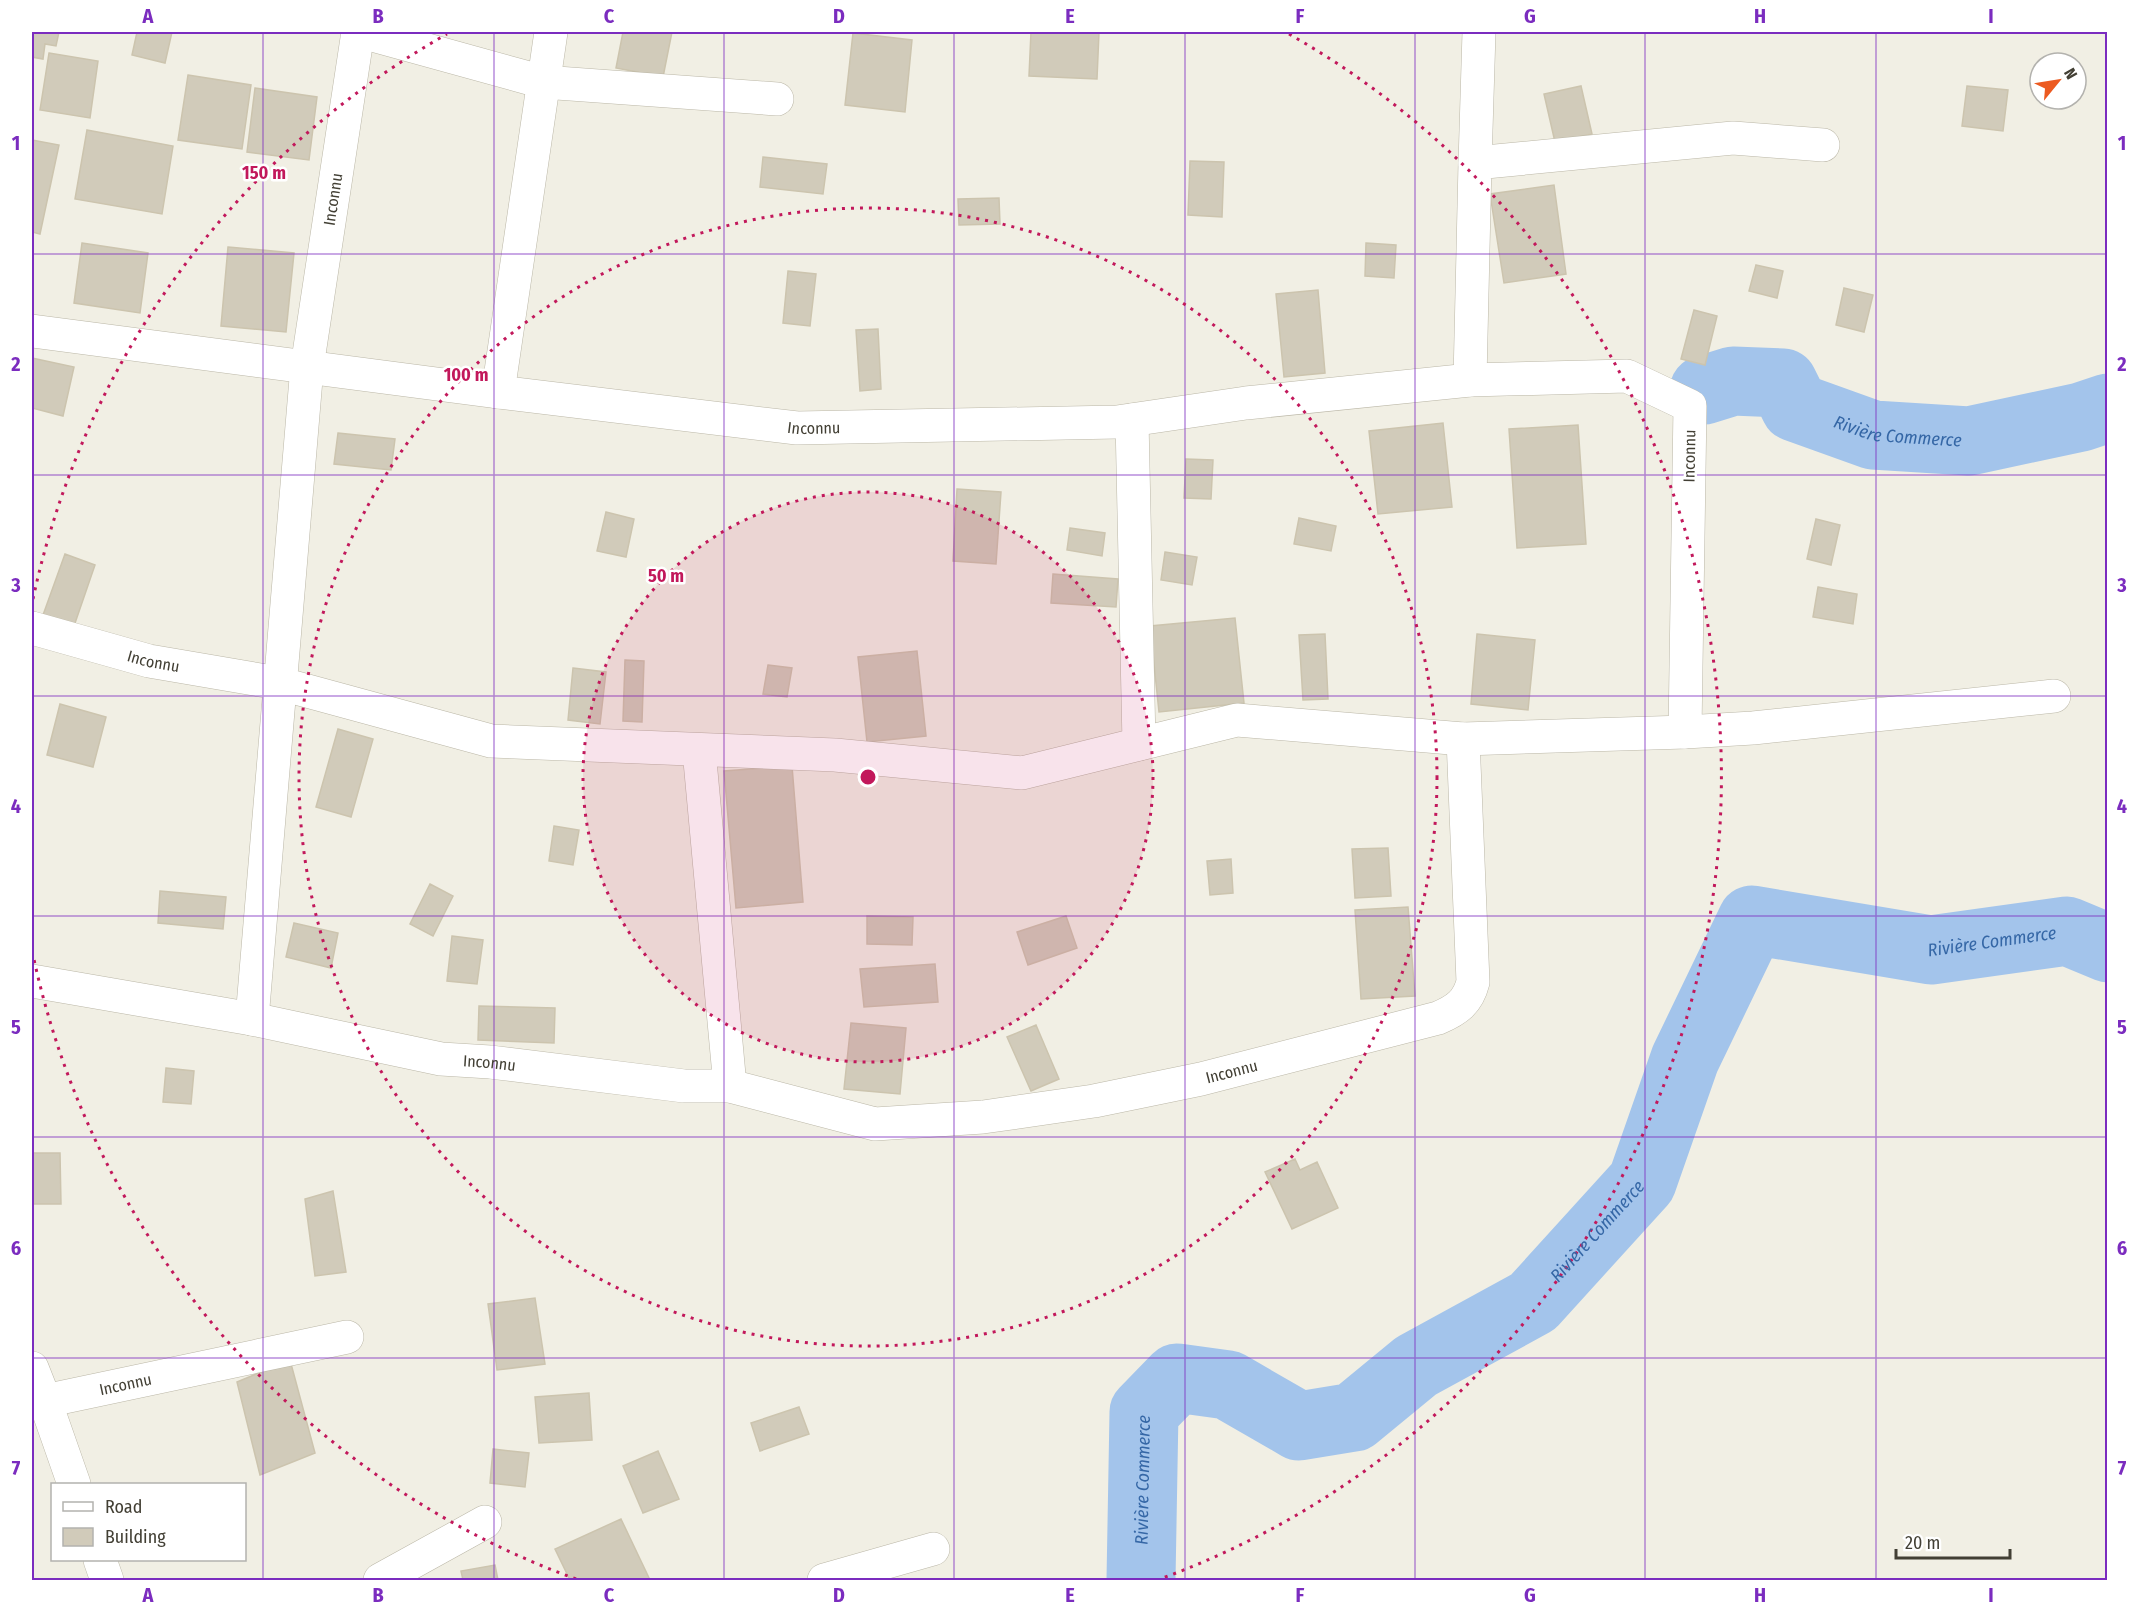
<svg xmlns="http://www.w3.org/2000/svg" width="2139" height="1612" font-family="'Fira Sans Condensed',sans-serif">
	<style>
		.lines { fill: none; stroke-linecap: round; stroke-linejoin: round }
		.river { stroke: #a3c4eb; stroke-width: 69 }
		.building { fill: #d1cbba; stroke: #ccc4ae; stroke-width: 1.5 }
		.minor-casing { stroke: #bbb7a7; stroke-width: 34 }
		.minor { stroke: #fff; stroke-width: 33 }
		.grid { fill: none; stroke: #7b2cbf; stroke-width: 1.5; stroke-opacity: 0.55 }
		.ring { fill: none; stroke: #c2185b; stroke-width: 3; stroke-dasharray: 3 6 }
		.labels { text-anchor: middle; stroke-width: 5; stroke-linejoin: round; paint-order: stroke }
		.street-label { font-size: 16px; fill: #423f34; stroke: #fff }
		.water-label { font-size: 18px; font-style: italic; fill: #3567a6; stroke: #fff }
		.centre { fill: #c2185b; stroke: #fff; stroke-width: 3 }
		.ring-label { font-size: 18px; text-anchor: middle; font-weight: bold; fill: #c2185b; stroke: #fff; stroke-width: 5; stroke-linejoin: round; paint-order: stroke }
		.neatline { fill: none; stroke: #7b2cbf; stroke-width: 2 }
		.grid-label { font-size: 20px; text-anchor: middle; font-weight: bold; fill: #7b2cbf }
	</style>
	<rect width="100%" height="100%" fill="#f1efe4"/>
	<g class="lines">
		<g class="river">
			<path id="s1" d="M1704 390 1733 381 1783 383 1795 407 1873 435 1969 441 2081 417 2108 408"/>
			<path id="s2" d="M1141 1580 1144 1412 1177 1378 1228 1385 1299 1426 1354 1417 1416 1366 1533 1302 1642 1182 1685 1059 1752 920 1931 950 2067 931 2108 948"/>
		</g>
	</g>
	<path class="building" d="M32 32H59L56 46 45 44 43 59 32 57Z
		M137 32H172L165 63 132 55Z
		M623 32H672L663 77 616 68Z
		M1031 32H1099L1097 79 1029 76Z
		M853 33 912 40 905 112 845 105Z
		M49 53 98 61 90 118 40 110Z
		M188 75 251 85 242 149 178 140Z
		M1581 86 1592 134 1555 142 1544 94Z
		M1967 86 2008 90 2003 131 1962 126Z
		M255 88 317 97 309 160 247 152Z
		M87 130 173 146 162 214 75 199Z
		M32 140 59 145 40 234 32 232Z
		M763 157 827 164 823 194 760 187Z
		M1190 161 1224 162 1222 217 1188 215Z
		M1554 185 1566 274 1504 283 1490 194Z
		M999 198 1000 224 959 225 958 199Z
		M82 243 148 253 140 313 74 303Z
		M1366 243 1396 245 1394 278 1365 276Z
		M228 247 294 253 286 332 221 326Z
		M1756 265 1783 271 1777 298 1749 291Z
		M788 271 816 274 810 326 783 323Z
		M1844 288 1873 295 1864 332 1836 325Z
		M1318 290 1325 373 1284 377 1276 294Z
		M1694 310 1717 316 1705 365 1681 359Z
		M878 329 881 389 860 391 856 330Z
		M32 358 74 367 63 416 32 408Z
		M1443 423 1452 507 1378 514 1369 431Z
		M1578 425 1586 544 1517 548 1509 429Z
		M338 433 395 439 391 470 334 464Z
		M1186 459 1213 460 1211 499 1184 498Z
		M957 489 1001 492 996 564 953 561Z
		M606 512 634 519 626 557 597 551Z
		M1299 518 1336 526 1331 551 1294 544Z
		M1816 519 1840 525 1831 565 1807 559Z
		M1070 528 1105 533 1102 556 1067 550Z
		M1165 552 1197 557 1192 585 1161 580Z
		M65 554 95 565 74 626 43 615Z
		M1053 574 1118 579 1116 607 1051 603Z
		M1818 587 1857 594 1853 624 1813 617Z
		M1235 618 1244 703 1159 712 1150 626Z
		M1325 634 1328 699 1303 700 1299 635Z
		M1477 634 1535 640 1528 710 1471 704Z
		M917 651 926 736 867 742 858 657Z
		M625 660 644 661 642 722 623 721Z
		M768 665 792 668 787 697 763 694Z
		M573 668 606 672 600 724 568 720Z
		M60 704 106 717 93 767 47 755Z
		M338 729 373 739 351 817 316 807Z
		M792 766 803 902 736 908 724 771Z
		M554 826 579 830 573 865 549 861Z
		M1388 848 1391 896 1355 898 1352 849Z
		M1231 859 1233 893 1210 895 1207 861Z
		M430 884 453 896 433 936 410 924Z
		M160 891 226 897 223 929 158 923Z
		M1408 907 1415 996 1361 999 1355 910Z
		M867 916 913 917 912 945 867 944Z
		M1066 916 1077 948 1028 965 1017 932Z
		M294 923 338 933 331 968 286 957Z
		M452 936 483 940 477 984 447 981Z
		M935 964 938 1002 864 1007 860 969Z
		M479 1006 555 1008 554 1043 478 1040Z
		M851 1023 906 1028 900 1094 844 1089Z
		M1036 1025 1059 1079 1031 1091 1007 1037Z
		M166 1068 194 1071 191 1104 163 1102Z
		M32 1153H60L61 1204H32Z
		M1295 1159 1300 1170 1317 1162 1338 1208 1292 1229 1265 1172Z
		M333 1191 346 1272 315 1276 305 1199Z
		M535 1298 545 1364 497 1370 488 1304Z
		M290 1360 315 1453 260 1475 237 1382Z
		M589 1393 592 1440 539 1443 535 1397Z
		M799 1407 809 1434 760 1451 751 1423Z
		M493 1449 529 1453 525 1487 490 1483Z
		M658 1451 679 1499 643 1513 623 1466Z
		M621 1519 650 1580H570L555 1549Z
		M495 1565 498 1580H463L461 1571Z"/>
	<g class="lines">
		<g class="minor-casing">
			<g id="minor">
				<path d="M362 32 543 82 777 99"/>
				<path d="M1475 163 1479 32"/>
				<path id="s3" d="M32 331 498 392 797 428 1117 422 1246 403 1470 380 1627 376 1690 406 1685 732"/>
				<path d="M1470 380 1475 163 1733 138 1823 145"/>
				<path d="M498 392 551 32"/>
				<path d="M1132 420 1139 744"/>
				<path id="s4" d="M32 628 149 661 278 683 491 741 835 755 1022 773 1237 720 1463 739 1685 732 1753 728 2054 696"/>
				<path d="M699 750 730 1086"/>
				<path id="s5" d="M32 981 252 1019 441 1059 490 1062 684 1086H730L875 1124 983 1117 1094 1101 1201 1079 1438 1018C1457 1010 1468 1002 1473 982L1463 739"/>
				<path id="s6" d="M252 1019 307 367 358 32"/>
				<path d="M32 1368 45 1401 32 1403"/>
				<path id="s7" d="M74 1484 45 1401 347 1337"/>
				<path d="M100 1560 107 1580"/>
				<path d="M380 1580 485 1522"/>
				<path d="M824 1580 933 1549"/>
			</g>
		</g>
		<use href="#minor" class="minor"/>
	</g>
	<path class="grid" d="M263 32V1580M494 32V1580M724 32V1580M954 32V1580M1185 32V1580M1415 32V1580M1645 32V1580M1876 32V1580M32 254H2108M32 475H2108M32 696H2108M32 916H2108M32 1137H2108M32 1358H2108"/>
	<circle cx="868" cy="777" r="285" fill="#c2185b" fill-opacity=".12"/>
	<g class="ring">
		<circle cx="868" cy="777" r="285"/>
		<circle cx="868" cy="777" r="569"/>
		<path d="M576 1579A854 854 0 0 1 33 955M33 599A854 854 0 0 1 447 34M1289 34A854 854 0 0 1 1160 1579"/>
	</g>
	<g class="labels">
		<g class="street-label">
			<text dy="6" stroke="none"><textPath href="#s6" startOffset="824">Inconnu</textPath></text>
			<text dy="6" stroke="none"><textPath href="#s3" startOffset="788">Inconnu</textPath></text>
			<text transform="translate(1689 456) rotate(-89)" y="6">Inconnu</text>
			<text dy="6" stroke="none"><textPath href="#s4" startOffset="126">Inconnu</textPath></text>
			<text dy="6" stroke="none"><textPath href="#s5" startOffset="465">Inconnu</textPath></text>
			<text dy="6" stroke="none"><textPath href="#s5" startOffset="1218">Inconnu</textPath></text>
			<text dy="6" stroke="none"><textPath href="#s7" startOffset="170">Inconnu</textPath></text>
		</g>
		<g class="water-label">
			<text dy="6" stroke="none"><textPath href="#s1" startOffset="214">Rivière Commerce</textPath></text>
			<text dy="6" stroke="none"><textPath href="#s2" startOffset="1308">Rivière Commerce</textPath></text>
			<text dy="6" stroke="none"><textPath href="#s2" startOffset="714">Rivière Commerce</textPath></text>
			<text dy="6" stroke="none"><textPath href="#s2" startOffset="100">Rivière Commerce</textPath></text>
		</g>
	</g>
	<circle cx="868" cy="777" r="9" class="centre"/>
	<g class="ring-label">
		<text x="264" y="179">150 m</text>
		<text x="466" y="381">100 m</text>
		<text x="666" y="582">50 m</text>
	</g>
	<rect width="2139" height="1612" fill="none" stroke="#ffffff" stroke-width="66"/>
	<rect x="51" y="1483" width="195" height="78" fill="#ffffff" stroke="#b3b2ae" stroke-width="1.5"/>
	<rect x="63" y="1502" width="30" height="9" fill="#ffffff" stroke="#b3b2ae" stroke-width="1.5"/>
	<text x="105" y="1513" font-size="18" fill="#423f34">Road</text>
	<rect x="63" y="1528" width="30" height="18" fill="#d1cbba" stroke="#b3b2ae" stroke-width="1.5"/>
	<text x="105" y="1543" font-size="18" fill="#423f34">Building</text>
	<g transform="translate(2058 81) rotate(60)"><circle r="28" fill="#ffffff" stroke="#b3b2ae" stroke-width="1.5"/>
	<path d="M0-4.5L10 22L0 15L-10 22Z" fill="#ec5a20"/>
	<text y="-9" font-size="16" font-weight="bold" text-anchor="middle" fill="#423f34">N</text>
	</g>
	<path d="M1896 1549v9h114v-9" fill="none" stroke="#423f34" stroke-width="3"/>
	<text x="1905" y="1549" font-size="18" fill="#423f34" stroke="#ffffff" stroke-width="4.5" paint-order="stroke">20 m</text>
	<rect x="33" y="33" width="2073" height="1546" class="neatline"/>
	<g class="grid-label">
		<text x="148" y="23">A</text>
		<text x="378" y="23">B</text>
		<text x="609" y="23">C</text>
		<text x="839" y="23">D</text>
		<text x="1070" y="23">E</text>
		<text x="1300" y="23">F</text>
		<text x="1530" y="23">G</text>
		<text x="1760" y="23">H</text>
		<text x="1991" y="23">I</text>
		<text x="16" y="150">1</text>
		<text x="2122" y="150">1</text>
		<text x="16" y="371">2</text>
		<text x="2122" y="371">2</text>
		<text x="16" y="592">3</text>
		<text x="2122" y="592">3</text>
		<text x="16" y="813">4</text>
		<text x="2122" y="813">4</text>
		<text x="16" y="1034">5</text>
		<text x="2122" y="1034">5</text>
		<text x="16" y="1255">6</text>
		<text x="2122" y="1255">6</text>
		<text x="16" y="1475">7</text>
		<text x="2122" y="1475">7</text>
		<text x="148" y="1602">A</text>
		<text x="378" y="1602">B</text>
		<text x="609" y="1602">C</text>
		<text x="839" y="1602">D</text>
		<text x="1070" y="1602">E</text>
		<text x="1300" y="1602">F</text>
		<text x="1530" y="1602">G</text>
		<text x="1760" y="1602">H</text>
		<text x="1991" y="1602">I</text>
	</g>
</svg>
